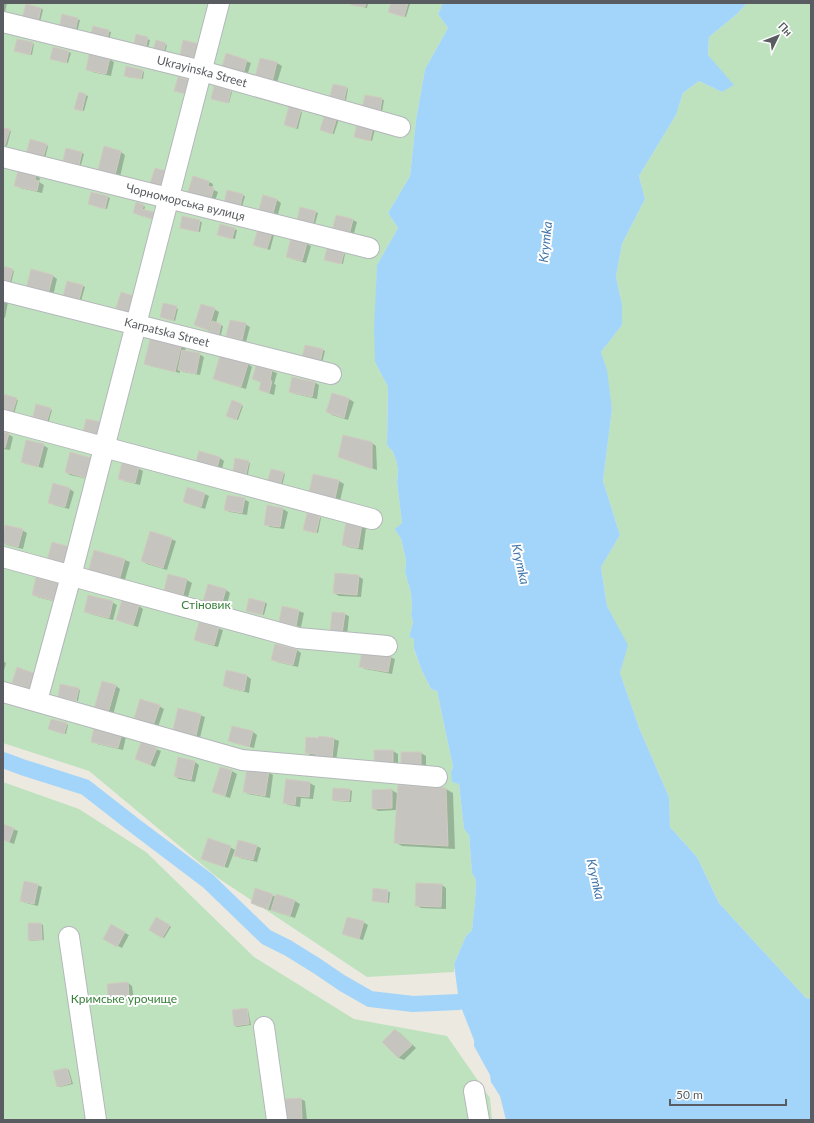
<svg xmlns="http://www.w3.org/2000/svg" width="814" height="1123" font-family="Lato,sans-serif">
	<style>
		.green { fill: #bfe2be }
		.water { fill: #a3d5fa }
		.shadow { fill: #0003 }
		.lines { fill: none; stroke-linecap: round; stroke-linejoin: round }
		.canal { stroke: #a3d5fa; stroke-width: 16 }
		.building { fill: #c6c4be; stroke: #d0cbc0 }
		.minor-casing { stroke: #b4b7bb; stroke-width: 22 }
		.minor { stroke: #fff; stroke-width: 20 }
		.labels { text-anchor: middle; stroke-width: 4; stroke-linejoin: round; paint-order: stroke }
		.street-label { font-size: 12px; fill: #595d61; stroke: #fff }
		.park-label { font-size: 12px; fill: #39813b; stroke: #fff }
		.water-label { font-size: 13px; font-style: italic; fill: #4276aa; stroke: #fff }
	</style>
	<rect width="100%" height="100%" fill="#ece9e1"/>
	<path class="green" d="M3 3H443L438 14 448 28 425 69 416 120 410 176 388 213 398 228 377 265 375 362 388 387 387 445 393 452 396 460 398 470 397 483 402 523 396 530 401 539 406 560 405 572 411 593 412 608 411 615 413 622 409 637 414 639V650L422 671 431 689 437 691 453 767 451 772 459 784 464 829 469 835 472 873 476 880 475 901 472 930 466 936 454 964V972L367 977 218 878 89 771 3 743Z
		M747 3H811V999L806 998 719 903 697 857 670 827 669 797 640 730 620 673 627 645 607 606 601 567 620 535 603 481 612 409 601 352 622 325V304L616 277 622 244 645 199 639 176 676 115 683 93 699 81 722 92 708 55 709 37 737 14Z
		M3 782 79 809 146 852 254 957 354 1019 447 1036 490 1098 492 1120H3Z"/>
	<path class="water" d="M443 3H747L737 14 709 37 708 55 734 85 722 92 699 81 683 93 676 115 639 176 645 199 622 244 616 277 622 304V325L601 352 607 370 612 409 603 481 620 535 601 567 607 606 628 645 620 673 640 730 669 797 670 827 697 857 719 903 806 998 811 999V1120H506L500 1096 491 1082 490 1075 474 1046V1040L459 1002 454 964 466 936 472 930 475 901 476 880 472 873 469 835 464 829 459 784 452 782 451 772 453 767 437 691 431 689 422 671 414 649V639L409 637 413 622 411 615 412 608 411 593 405 572 406 560 401 539 395 529 402 523 397 483 398 470 396 460 393 452 387 445 388 387 375 362 374 328 377 265 398 228 388 213 410 176 416 120 425 69 448 28 438 14Z"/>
	<path class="shadow" d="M3 3H7L4 17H3Z
		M352 3H368L367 8 354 5Z
		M392 3 410 4 406 17 391 12Z
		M41 8 43 10 40 22 25 19Z
		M63 16 80 20 77 33Z
		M94 28 111 32 109 41Z
		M137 36 150 40 147 52Z
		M32 43 34 44 32 55 16 51Z
		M165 44 167 45 164 56 155 54Z
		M69 52 71 53 68 63 53 59Z
		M109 59 114 62 111 76 92 72 87 69Z
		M261 59 277 63 282 66 277 83 261 79Z
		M246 61 251 63 247 76 227 70Z
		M142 70 144 72 143 79 127 77Z
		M347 88 348 89 346 100 331 96Z
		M230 91 232 92 229 103 212 99Z
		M79 93 88 96 84 111 77 109Z
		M365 96 384 100 382 112 365 109Z
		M300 111 302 112 298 129 287 126Z
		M326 114 339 119 334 134 323 131Z
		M358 124 375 129 372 141 355 137Z
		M3 129 11 131 7 146 3 145Z
		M46 145 48 146 45 159 29 155Z
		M105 148 121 152 125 155 120 177 104 172 99 170Z
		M82 153 84 154 81 165 64 160Z
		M35 175 40 178 39 182 44 185 42 193 20 188 15 185Z
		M209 182 213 184 212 189 218 192 214 204 192 199Z
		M228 191 245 196 242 207 227 203Z
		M264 196 277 200 281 203 276 222Z
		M108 197 110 198 107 209 90 204Z
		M143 205 145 207 144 210 157 221 134 213Z
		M316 212 318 213 315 224 300 220Z
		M183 218 202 222 200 232 183 228Z
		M353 220 357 222 353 237 349 236Z
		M221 225 237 230 235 239 219 235Z
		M259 230 274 235 270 250 256 246Z
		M307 244 311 246 306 263 292 259 287 256Z
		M343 253 345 254 343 264 327 260Z
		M3 267 14 271 11 284 3 282Z
		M32 270 53 276 57 279 52 300Z
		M83 286 85 287 81 301 64 296Z
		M3 294 9 297 5 318 3 317Z
		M176 307 178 309 175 321 161 317Z
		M214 309 219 312 216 323 223 326 220 339 210 331 200 327 196 325Z
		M245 324 250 327 246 342 232 338 227 336Z
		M152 337 186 346 185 351 199 354 204 357 200 375 183 372 180 370V373L150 366 145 364Z
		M323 350 325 351 322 363 305 359Z
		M248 364 252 367 246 389 219 381 214 378Z
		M256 367 272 371 277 373 274 384 276 385 274 395 265 392 260 390 262 383 253 379Z
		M314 382 319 385 317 399 295 394 290 392Z
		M333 394 349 399 354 402 348 420 332 415 328 412Z
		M3 395 18 400 14 414Z
		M241 405 243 406 238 420 229 417Z
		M50 409 52 410 48 424 35 420Z
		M3 433 8 434 13 437 10 450 3 449Z
		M372 443 376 446 377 470 344 459Z
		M43 445 48 448 43 468 26 464 22 462Z
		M70 454 97 481 70 475 66 472Z
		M220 458 224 461 221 473 196 465Z
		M248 462 250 463 247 479 235 476Z
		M138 468 143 471 140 485 124 481 119 478Z
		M283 473 285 474 282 486 271 483Z
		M314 475 339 481 344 484 339 505Z
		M54 485 70 489 74 492 69 509 54 505 49 503Z
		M205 494 209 496 205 509 189 504 184 502Z
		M244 499 249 502 247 515 230 512 225 510Z
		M268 506 283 509 288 512 284 529 270 527 265 524Z
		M320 517 321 518 318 533 306 531Z
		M347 523 366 528 363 550 348 547 343 545Z
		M22 530 27 533 23 549 7 545 3 542V539Z
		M171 539 176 541 167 570 147 564 142 561Z
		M95 551 125 560 130 562 124 583Z
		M168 575 187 580 192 583 188 597 169 592 165 590Z
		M358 576 363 579 361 597 339 596 334 593Z
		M37 578 60 603 37 597 33 594Z
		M226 590 230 593 226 608 209 603 205 601Z
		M123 601 139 606 143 609 138 627 122 622 118 620Z
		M112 602 117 605 113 620 90 614 85 611Z
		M265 602 267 604 264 615 247 611Z
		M283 607 299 611 304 613 301 627 284 624 280 621Z
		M344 614 349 616 347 636 336 635Z
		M218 628 223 630 218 647 200 642 195 640Z
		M297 650 301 653 298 667 277 662 272 659Z
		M390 657 395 659 392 674 365 669 361 667Z
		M3 661 6 663 3 674Z
		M247 676 251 679 249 693 229 688 224 686Z
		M116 686 120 689 113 715 100 711Z
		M78 689 80 690 78 701 61 697Z
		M159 706 164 709 156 733 137 727Z
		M200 715 205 717 199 742 177 736Z
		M67 724 68 725 66 734 51 730Z
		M232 727 253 732 257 735 254 748 234 743 229 741Z
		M95 728 126 737 123 750 97 744 92 741Z
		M319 737 334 739 339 741 336 761 317 756 310 755 306 752 319 739Z
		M156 749 161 751 155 767 136 759Z
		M375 751H393L398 754V768Z
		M402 753H421L426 756V769Z
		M195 762 199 765 195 782 179 779 175 776Z
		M220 768 232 771 237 774 230 798 218 794 214 792Z
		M268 772 273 775 270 798 248 794 244 792Z
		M287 780 310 783 315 786 313 799 301 798 300 807 289 805 284 803Z
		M446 789 453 793 455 849 402 846 395 842 397 810 378 811 373 808 392 790 398 794Z
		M350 790 352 791 351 802 335 801 333 800Z
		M3 825 18 831 14 844 3 840Z
		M256 846 261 848 257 862 240 858 236 855Z
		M230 847 235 850 228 868 207 861Z
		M37 885 42 887 38 906 26 903 21 901Z
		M442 885 446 888V909L421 908 416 905Z
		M374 890 390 892 389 903 373 901Z
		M272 895 276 897 277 895 295 901 300 904 295 918 257 906 252 903Z
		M157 918 171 927 164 938 150 929Z
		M363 922 368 925 363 940 348 936 343 934Z
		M29 924H41L43 925 44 940 31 941 29 940Z
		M111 926 129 935 122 948 104 939Z
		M128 983 132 986 134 1000 114 1002 109 999Z
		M246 1009 248 1010 251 1025 237 1027 235 1026Z
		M395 1030 400 1033 416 1048 404 1060 399 1058 383 1042Z
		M67 1069 69 1070 73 1084 60 1087 58 1086Z
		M301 1099 305 1101 307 1120H287Z"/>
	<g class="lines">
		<path class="canal" d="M3 760 22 767 85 787 135 826 208 881 266 937 288 948 317 966 342 983 370 999 413 1004 459 1002"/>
	</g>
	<path class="building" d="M351 3H366L365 7 351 5Z
		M391 3H408L404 17 388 12Z
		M26 4 41 8 38 22 22 18Z
		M62 14 78 18 75 32 59 29Z
		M93 26 109 30 107 41 90 37Z
		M136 34 148 37 145 51 133 48Z
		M17 39 33 42 30 55 14 51Z
		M156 40 166 43 162 56 152 53Z
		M183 40 199 44 196 58 180 55Z
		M53 47 69 51 66 63 50 59Z
		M226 53 247 60 243 74 222 67Z
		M89 54 110 58 106 74 86 70Z
		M260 58 277 62 272 82 255 77Z
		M126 66 143 70 141 79 124 76Z
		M178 77 194 81 190 95 174 91Z
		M333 84 347 87 344 100 330 96Z
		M214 86 231 90 228 103 211 99Z
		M79 92 86 94 82 111 74 109Z
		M365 95 382 98 380 112 362 108Z
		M289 106 301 110 296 128 284 125Z
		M325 113 337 117 332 134 320 130Z
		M357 123 373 127 370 141 354 137Z
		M3 128 10 129 5 145H3Z
		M30 139 47 144 43 158 26 154Z
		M104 146 121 151 115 175 98 170Z
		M66 148 82 152 79 165 63 160Z
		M155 168 170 172 165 191 149 186Z
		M18 170 36 174 35 180 39 181 37 191 14 186Z
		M193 176 209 181 208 186 214 188 210 202 186 197Z
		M227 190 243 194 240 207 224 203Z
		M91 192 108 196 105 209 88 204Z
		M263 195 277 199 271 220 257 216Z
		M136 202 144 205 142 209 157 213 155 220 133 213Z
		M300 207 316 211 313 223 297 220Z
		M336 215 353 219 349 235 332 231Z
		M182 216 200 220 198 232 180 228Z
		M220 224 235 228 232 239 217 235Z
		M258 229 272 233 267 249 253 245Z
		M291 238 307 243 302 261 286 257Z
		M327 248 344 252 341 264 324 260Z
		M3 266 13 269 9 284 3 282Z
		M31 269 53 275 47 298 25 293Z
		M67 281 83 285 79 300 63 296Z
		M121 292 137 297 131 314 116 308Z
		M163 303 177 306 173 321 160 317Z
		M201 304 215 308 208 330 194 325Z
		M230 320 246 323 242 340 226 336Z
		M212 321 221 324 218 338 208 336Z
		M151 335 182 343 175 372 144 364Z
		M305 345 323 349 320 363 302 358Z
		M182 350 200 353 196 374 178 370Z
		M220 355 248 364 241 387 213 379Z
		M256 366 272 370 270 381H272L269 393 259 390 261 382 252 379Z
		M292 377 315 382 312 397 289 392Z
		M332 393 349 398 344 418 326 412Z
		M3 394 17 398 12 414 3 411Z
		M232 400 242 404 236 420 226 416Z
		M36 404 51 408 46 424 32 420Z
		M86 419 102 422 98 439 82 436Z
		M3 432 9 433 5 448H3Z
		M343 435 372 442V469L338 457Z
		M26 440 44 444 38 467 21 462Z
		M199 451 220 457 216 471 195 465Z
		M70 452 98 460 93 480 65 472Z
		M235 458 249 461 245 479 232 476Z
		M122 463 139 467 135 483 118 479Z
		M271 469 284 472 280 486 267 483Z
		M313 474 339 480 334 503 308 497Z
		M53 483 70 488 65 507 48 503Z
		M187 487 205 493 201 507 183 502Z
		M227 495 245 498 242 513 224 510Z
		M267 505 283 508 280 527 264 525Z
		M307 513 320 516 316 533 303 530Z
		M346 521 362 524 358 548 342 545Z
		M5 525 23 529 18 547 3 543V534Z
		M150 531 172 538 163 568 141 561Z
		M52 542 70 547 65 565 47 560Z
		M94 550 125 559 119 581 88 572Z
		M335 573 359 575 357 595 333 593Z
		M168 574 187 579 183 595 164 590Z
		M36 577 60 583 55 601 32 595Z
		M208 584 226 589 221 606 203 601Z
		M88 595 113 601 109 618 84 612Z
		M249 598 265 602 262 615 246 611Z
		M122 600 139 605 133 625 116 620Z
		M282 606 299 610 296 626 279 622Z
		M332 612 345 613 342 634 330 633Z
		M199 622 219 627 214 645 194 640Z
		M275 644 297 649 293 665 271 660Z
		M362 651 391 656 388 672 359 667Z
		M17 667 39 675 34 690 12 683Z
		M226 670 247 675 244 691 223 686Z
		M102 681 116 685 108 713 94 709Z
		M60 684 79 688 76 701 58 697Z
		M140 699 160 705 151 732 132 725Z
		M178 708 201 714 195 740 172 734Z
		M51 719 67 723 64 734 48 729Z
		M232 726 253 731 249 747 228 741Z
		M94 727 122 733 118 748 91 742Z
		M319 736 334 738 332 759 316 757V754L305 753 306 737 318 738Z
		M141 742 157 748 150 765 135 759Z
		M374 750H393V765H374Z
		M401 752H421V767H401Z
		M178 757 195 761 191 780 174 776Z
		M220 767 232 770 225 796 212 792Z
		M247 768 269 771 265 796 243 792Z
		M286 779 310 782 309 797 296 796 295 805 283 803Z
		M398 785 446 788 448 846 394 843Z
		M333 788 350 789 349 801 332 800Z
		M392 789V808L372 809V790Z
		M3 824 14 828 9 842 3 840Z
		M208 838 231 846 224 867 201 859Z
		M238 840 257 845 253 860 234 856Z
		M24 881 38 884 34 904 20 901Z
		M416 883 442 884 441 907 415 906Z
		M255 888 273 894 268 909 251 903Z
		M373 888 388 890 387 903 372 901Z
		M276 894 295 900 290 916 271 910Z
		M156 917 170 925 162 938 149 930Z
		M347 917 364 921 359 939 342 934Z
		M28 923H41L42 940H28Z
		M111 924 125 932 117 947 103 939Z
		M128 982 129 998 108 1000 107 984Z
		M247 1008 249 1024 234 1026 232 1010Z
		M395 1029 412 1045 398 1058 382 1042Z
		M67 1068 71 1083 57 1087 53 1071Z
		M301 1098 302 1119 286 1120 285 1099Z"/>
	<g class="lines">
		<g class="minor-casing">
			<g id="minor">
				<path id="s1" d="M3 22 202 71 400 127"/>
				<path id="s2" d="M3 157 369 248"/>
				<path id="s3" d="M3 291 331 374"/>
				<path d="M3 420 372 519"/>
				<path d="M3 557 298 638 387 646"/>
				<path d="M3 692 242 760 437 777"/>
				<path d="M37 701 71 576 219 3"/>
				<path d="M69 937 96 1120"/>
				<path d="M264 1027 277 1120"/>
				<path d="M474 1091 479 1120"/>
			</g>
		</g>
		<use href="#minor" class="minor"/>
	</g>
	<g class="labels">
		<g class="street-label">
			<text dy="4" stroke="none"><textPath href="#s1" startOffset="205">Ukrayinska Street</textPath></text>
			<text dy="4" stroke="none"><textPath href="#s2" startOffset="188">Чорноморська вулиця</textPath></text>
			<text dy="4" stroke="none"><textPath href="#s3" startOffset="169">Karpatska Street</textPath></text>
		</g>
		<g class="park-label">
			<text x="206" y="609">Стіновик</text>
			<text x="124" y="1003">Кримське урочище</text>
		</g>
		<g class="water-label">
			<text transform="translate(545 242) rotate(-84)" y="5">Krymka</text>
			<text transform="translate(521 564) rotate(77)" y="5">Krymka</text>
			<text transform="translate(596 879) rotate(77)" y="5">Krymka</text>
		</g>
	</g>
	<rect width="814" height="1123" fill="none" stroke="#595d61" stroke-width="8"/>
	<g transform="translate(778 36) rotate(47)" stroke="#ffffff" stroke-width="3" paint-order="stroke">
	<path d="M0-3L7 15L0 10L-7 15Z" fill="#595d61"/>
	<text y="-6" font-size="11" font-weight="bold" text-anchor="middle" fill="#595d61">Пн</text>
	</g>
	<path d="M670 1099v6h116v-6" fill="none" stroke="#595d61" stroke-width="2"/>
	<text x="676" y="1099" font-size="12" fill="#595d61" stroke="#ffffff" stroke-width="3" paint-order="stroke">50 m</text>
</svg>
